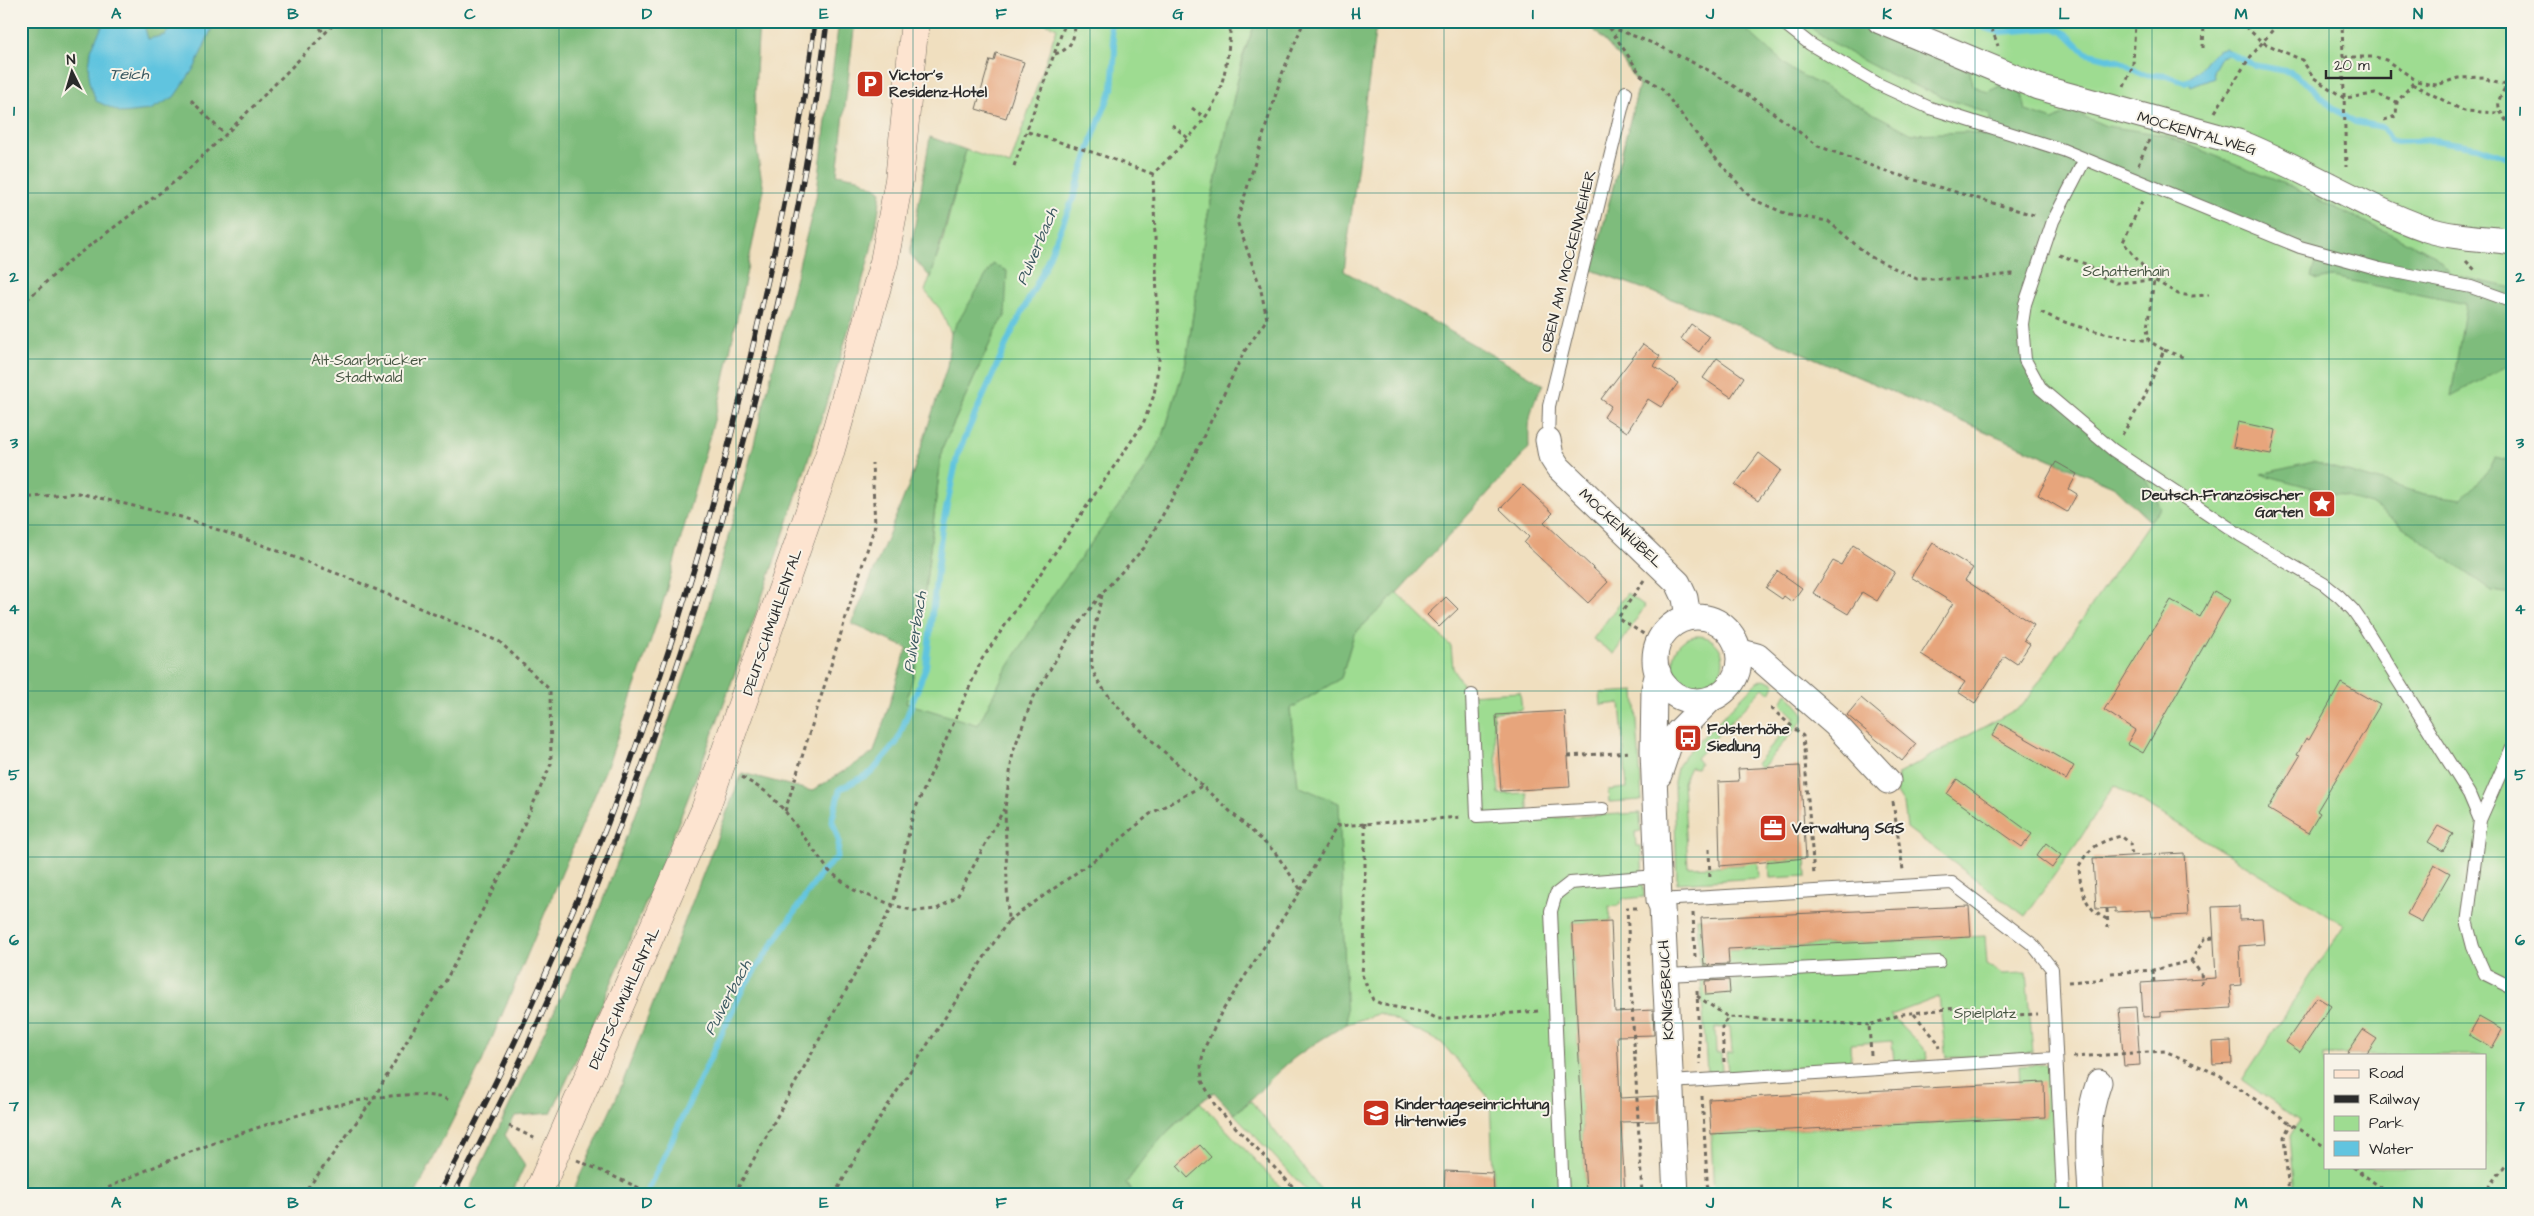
<svg xmlns="http://www.w3.org/2000/svg" width="2534" height="1216" font-family="'Architects Daughter',sans-serif">
	<style>
		.green { fill: #9edc91; stroke: #64845e; fill-rule: evenodd }
		.forest { fill: #7ebc7b; stroke: #547453 }
		.water { fill: #61c4df; stroke: #467885 }
		.lines { fill: none; stroke-linecap: round; stroke-linejoin: round }
		.stream { stroke: #61c4df; stroke-width: 6 }
		.building { fill: #e7a57b }
		.lane-casing { stroke: #706a5f; stroke-width: 14 }
		.street-casing { stroke: #706a5f; stroke-width: 27 }
		.secondary-casing { stroke: #706a5f; stroke-width: 29 }
		.path { stroke: #706a5f; stroke-width: 3; stroke-dasharray: 4 4; stroke-linecap: butt }
		.lane { stroke: #fff; stroke-width: 12 }
		.street { stroke: #fff; stroke-width: 25 }
		.secondary { stroke: #fde4d0; stroke-width: 28 }
		.rail-casing { stroke: #2b2b2b; stroke-width: 5.5 }
		.rail { stroke: #f7f3e8; stroke-width: 4; stroke-dasharray: 11; stroke-linecap: butt }
		.grid { fill: none; stroke: #0f766e; stroke-width: 1; stroke-opacity: 0.55 }
		.labels { text-anchor: middle; stroke-width: 4; stroke-linejoin: round; paint-order: stroke }
		.poi-label { font-size: 15px; font-weight: bold; fill: #2b2b2b; stroke: #f7f3e8; text-anchor: start }
		.street-label { font-size: 15px; fill: #2b2b2b; stroke: #f7f3e8 }
		.park-label { font-size: 15px; fill: #485744; stroke: #f7f3e8 }
		.water-label { font-size: 16px; font-style: italic; fill: #3b5961; stroke: #f7f3e8 }
		.neatline { fill: none; stroke: #0f766e; stroke-width: 2 }
		.grid-label { font-size: 16px; text-anchor: middle; font-weight: bold; fill: #0f766e }
	</style>
	<rect width="100%" height="100%" fill="#f7f3e8"/>
	<filter id="ink" filterUnits="userSpaceOnUse"><feTurbulence type="fractalNoise" baseFrequency=".02" numOctaves="2"/><feDisplacementMap in="SourceGraphic" scale="10" xChannelSelector="R" yChannelSelector="G"/><feConvolveMatrix kernelMatrix="1 2 1 2 8 2 1 2 1" color-interpolation-filters="sRGB"/></filter>
	<filter id="wash" filterUnits="userSpaceOnUse"><feTurbulence type="fractalNoise" baseFrequency=".0096" numOctaves="4" result="noise"/><feDisplacementMap in="SourceGraphic" scale="20" xChannelSelector="R" yChannelSelector="G"/><feGaussianBlur stdDeviation="1.12" result="paint"/><feColorMatrix in="noise" values="0 0 0 0 0 0 0 0 0 0 0 0 0 0 0 0 0 1.4 0 .05"/><feComposite in="paint" operator="in"/></filter>
	<g filter="url(#wash)">
		<rect width="100%" height="100%" fill="#f0dfbf"/>
		<path class="green" d="M1040 21H1256L1243 56 1207 219 1186 362 1164 433 1142 474 1005 672 978 726 905 703 916 666 942 449 995 332 1005 316 966 311 951 333 940 309 925 291 942 243 966 150 1010 165 1057 28Z
			M1586 21H2513V1195H2295L2290 1136 2299 1121 2242 1080 2344 925 2114 785 2078 842 2025 916 1907 828 1904 804 1897 793 1898 774 2022 706 2150 521 2113 486 1702 310 1592 270 1639 85 1622 60ZM2325 1055H2485V1167H2325Z
			M1397 593 1451 646 1453 668 1468 695 1520 692 1522 710 1493 712 1499 794 1527 793 1529 819 1640 813 1641 831 1635 832 1636 846H1641L1644 897 1624 899 1618 906 1609 907 1611 921 1572 923 1586 1195H1494L1490 1099 1442 1043 1380 1013 1347 1024 1345 995 1298 786 1290 708 1341 678 1354 634Z
			M1627 593 1645 606 1614 654 1593 639Z
			M1673 661a25 25 0 1 1 50 0a25 25 0 1 1-50 0Z
			M1764 679 1775 683 1770 693 1763 688 1696 758 1700 763 1697 768 1690 767 1683 782 1688 867 1739 865H1743V862L1758 861 1759 878 1677 883 1674 782 1677 768 1686 754 1757 682Z
			M1635 691 1642 800 1609 802 1608 790 1627 788 1620 703 1601 705 1600 693Z
			M1786 692 1803 712V720L1762 768 1756 764 1795 718 1781 704Z
			M1806 858 1807 876 1770 878 1769 861Z
			M1697 918H1701L1703 951 1985 936 1987 965 2003 974 2026 973 2033 1053 1946 1058 1939 997 1891 1015 1926 1051 1927 1060 1894 1061 1892 1041 1850 1044 1851 1064 1728 1072 1726 1053 1732 1052 1730 1027 1715 1028 1716 1053H1721L1722 1072 1707 1073Z
			M2050 1064 2058 1195H1714L1711 1134 2045 1117 2043 1083 2020 1084 2019 1066Z
			M1251 1101 1325 1195H1311L1234 1114Z
			M1200 1102 1288 1195H1136L1126 1183 1156 1142Z"/>
		<path class="forest" d="M21 21H759C756 77 750 134 764 189L720 399 660 613 610 759 482 1062 415 1195H21Z
			M839 21H855L837 174 858 178 881 191C877 233 866 270 854 311 837 369 819 427 800 485 729 699 650 910 551 1113L515 1116 505 1135 525 1165 511 1195H467L585 946 637 811 704 622 748 467 816 198Z
			M1256 21H1380L1375 32 1344 271 1543 384C1530 408 1528 420 1529 448L1397 593 1354 634 1341 678 1290 709 1298 786 1339 803 1347 1024C1327 1036 1306 1048 1288 1063 1269 1079 1254 1099 1234 1114L1214 1092C1178 1115 1151 1149 1126 1183L1136 1195H571L619 1092 742 773 812 791 874 752 907 648 852 624 910 482 947 367 951 333 993 264 1007 271 1005 316 995 332 942 449 916 666 906 703 978 725 1005 672 1053 595 1142 474 1164 433 1186 362 1207 219 1243 56Z
			M1586 21H1736L1792 70 1912 134 1968 132 1990 137V114C1923 91 1859 65 1802 21H1854L1970 71 1972 85 1987 92 2004 84 2022 93 2026 111 2053 120 2071 111 2106 126 2164 135 2287 185 2435 255 2453 275 2513 288V367L2507 366 2451 396 2466 304 2332 277 2318 280 2311 277 2318 252 2085 159 2025 304V360L2041 389 2140 468 2161 508 2150 521 2113 486 1702 310 1592 270 1639 85 1622 60Z
			M930 137 966 150 931 278 910 254Z
			M2495 458 2513 462V594L2492 591 2371 504 2261 474 2313 462 2424 494 2462 499 2490 468Z"/>
		<path class="water" d="M105 21H143L148 39 165 35 176 21H215L195 67 174 97 150 110 122 113 96 101C83 64 87 56 105 21Z
			M2006 21H2040L2043 29 2016 32 2008 26Z
			M2225 48 2230 51 2229 55 2221 57 2213 71 2214 78 2191 87 2189 78C2202 71 2209 49 2225 48Z"/>
		<g class="lines">
			<path class="stream" d="M1978 21 1985 28 2000 32 2055 28 2067 34 2086 53 2121 62 2141 74 2167 76 2184 82 2195 79
				M2222 52 2229 53 2254 65 2291 72 2312 87 2334 109 2355 122 2382 127 2390 140 2397 142 2433 140 2477 147 2513 160
				M646 1195 743 988 821 873 837 857 839 841 832 820 840 789 872 772 897 742 926 667 942 528 958 453 1009 338 1044 269 1073 199 1094 134 1112 89 1115 50 1109 21"/>
		</g>
		<g id="blocks">
			<path class="building" d="M996 53 1024 62 1006 118 976 109 990 60 994 61Z
				M1691 324 1709 337 1699 352 1681 339Z
				M1643 344 1660 356 1654 366 1678 383 1661 407 1648 399 1627 432 1604 417 1611 406 1601 399Z
				M1717 358 1744 377 1731 397 1703 378Z
				M2238 422 2276 430 2271 454 2233 447Z
				M1759 453 1781 470 1758 501 1735 485Z
				M2056 462 2077 474 2069 489 2077 494 2067 512 2038 495Z
				M1523 485 1553 513 1544 522 1608 582 1588 603 1524 543 1529 537 1500 509Z
				M1933 543 1973 568 1965 580 2034 625 2024 640 2030 644 2017 664 2005 656 1975 703 1958 692 1965 682 1921 654 1953 603 1911 577Z
				M1853 545 1895 572 1877 601 1862 592 1848 614 1813 593 1833 561 1841 565Z
				M1778 571 1802 588 1792 602 1784 596 1782 599 1766 588Z
				M2214 591 2230 600 2143 753 2127 744 2135 730 2104 710 2171 600 2200 617Z
				M1446 597 1458 609 1439 627 1427 615Z
				M2341 683 2380 705 2317 811 2320 813 2308 833 2268 809 2300 756 2297 755 2306 738 2309 740Z
				M1861 698 1916 744 1902 761 1847 715Z
				M1565 711 1570 787 1501 791 1496 715Z
				M1999 723 2074 766 2066 780 1992 736Z
				M1800 766 1806 858 1720 866 1718 782 1739 781 1738 769Z
				M1957 779 2032 834 2022 847 1947 794Z
				M2438 826 2453 834 2443 851 2428 842Z
				M2046 843 2061 855 2052 868 2036 856Z
				M2184 853 2188 915 2152 917 2151 910 2115 912V908L2096 909 2093 858Z
				M2434 864 2450 873 2422 922 2407 914Z
				M1969 906 1971 937 1728 949 1729 964 1704 965 1701 918Z
				M2239 906V920L2262 919 2264 944 2239 946 2241 985 2230 986 2232 1008 2161 1012V1016L2143 1017 2141 983 2216 978 2212 907Z
				M1611 921 1615 1012 1653 1010 1654 1035 1617 1036 1620 1098 1657 1096 1658 1121 1621 1122 1625 1195H1586L1572 923Z
				M1729 980 1730 993 1706 995 1705 981Z
				M2317 997 2331 1006 2300 1052 2286 1042Z
				M2136 1007 2140 1065 2124 1066 2119 1008Z
				M2479 1017 2502 1030 2492 1048 2469 1035Z
				M2363 1030 2377 1039 2366 1055H2346Z
				M2231 1041 2232 1064 2213 1065 2212 1042Z
				M2044 1082 2045 1117 1711 1134 1709 1099Z
				M1200 1145 1211 1157 1188 1178 1177 1166Z
				M1445 1171 1493 1173 1494 1195H1444Z"/>
		</g>
	</g>
	<g filter="url(#ink)">
		<use href="#blocks" fill-opacity="0" stroke="#706a5f" stroke-width="1"/>
		<g class="lines">
			<g class="lane-casing">
				<path id="lane" d="M1781 21 1810 44 1878 84 1930 108 2063 150 2300 247 2380 269 2471 287 2513 302
					M2085 159 2053 221 2025 304 2022 324 2025 360 2041 389 2113 450 2240 535 2324 584 2339 596 2353 610 2362 623 2469 794 2480 820
					M1548 440 1549 406 1626 92
					M1472 695 1477 816 1603 809
					M2513 745 2480 820 2467 924 2473 947 2485 974 2513 988
					M1659 900 1952 883 2032 944 2052 969 2063 1195
					M1666 975 1939 962
					M1670 1082 2056 1058
					M1563 1195 1551 911 1556 894 1570 883 1657 876"/>
			</g>
			<g class="street-casing">
				<path id="street" d="M1880 21 2038 87 2238 142C2302 167 2361 206 2426 229 2454 238 2484 238 2513 242
					M1548 440 1551 456 1558 467 1678 583 1685 598 1688 618
					M1655 659a42 42 0 1 1 84 0a42 42 0 1 1-84 0Z
					M1738 651 1757 656 1782 678 1835 724 1888 781
					M1658 672 1654 689 1653 751 1659 900 1662 907 1676 1195
					M1659 775 1669 745 1678 732 1712 698
					M2091 1195C2089 1151 2084 1125 2099 1082"/>
			</g>
			<g class="secondary-casing">
				<path id="secondary" d="M537 1195 705 810 829 456 884 262 899 180 915 21"/>
			</g>
			<path class="path" d="M316 21 324 34
				M1605 21 1641 75 1661 88 1711 153 1752 199 1789 215 1828 221 1869 256 1917 279H1966L2012 274 2017 275
				M1989 21 1998 46
				M2192 21 2204 24 2209 21
				M2240 21 2262 42 2302 60 2314 78 2344 98 2375 94 2397 102
				M2342 21 2346 167
				M1610 27 1655 44 1710 71 1760 103 1818 146 1888 172 2037 216
				M2203 48 2204 24
				M1055 54C1072 49 1075 38 1075 21
				M2344 57H2375L2386 60 2417 81 2428 84 2437 85 2458 78 2485 77 2489 81 2507 85
				M2513 75C2497 102 2491 103 2513 129
				M2412 84 2464 111 2499 113
				M2124 87 2133 65 2135 21
				M191 100 225 135
				M1192 108 1204 117
				M2215 112 2248 60 2280 21
				M2384 120 2396 116 2397 102 2413 83
				M1172 125 1188 138
				M1028 132 1101 155 1153 174
				M2138 165 2149 140
				M1014 166 1066 21
				M2059 255 2086 264 2098 275 2116 283 2154 280 2178 294 2192 296 2209 295
				M2466 261 2476 271
				M21 305 68 262 177 180 225 135 337 21
				M2041 312C2075 329 2112 335 2149 341
				M2164 350 2185 358
				M2122 435 2144 398 2164 350 2149 341 2147 328 2154 280 2123 242 2143 199
				M21 498 78 493 181 517 265 546 346 577 500 642 550 690 551 764 505 867 445 982 416 1025 374 1098 303 1195
				M1644 580 1618 618 1658 643
				M1102 595C1097 618 1090 642 1092 666 1095 695 1179 764 1202 786
				M1771 708 1803 736 1814 875
				M1568 756 1630 752
				M742 777 768 793 785 811 829 871 854 890 893 905 915 911 937 909 957 897 1004 809
				M1893 802 1903 870
				M785 811 875 525 872 463
				M1365 823V926L1362 975 1373 1000 1384 1005 1426 1013 1438 1019 1539 1011
				M1709 849 1710 881
				M1301 890 1337 826 1462 817
				M1637 908H1627L1642 1195
				M2107 909 2108 928
				M1693 913 1695 957
				M2107 919C2085 910 2080 889 2079 866 2089 847 2101 841 2121 836L2130 843 2132 856
				M1008 921 1107 851 1150 814 1202 786 1274 851 1301 890 1221 1013 1204 1049 1201 1065 1202 1081 1216 1107 1301 1195
				M2191 961 2201 973 2202 984
				M2153 970 2154 983
				M2111 973 2153 970 2191 961 2204 939 2213 938
				M2068 982 2108 979
				M1697 991 1700 1064
				M1697 996 1728 1017 1869 1025
				M1914 1014 1937 1041 1939 1048
				M1871 1055 1869 1025 1903 1014 1965 1007 2015 1015 2038 1014
				M2073 1057 2165 1051 2221 1076 2325 1147
				M1724 1062 1722 1027 1728 1017
				M1702 1096 1708 1195
				M509 1126 536 1139
				M577 1160 655 1195
				M2353 1167 2391 1195
				M94 1195C164 1158 376 1073 449 1100
				M734 1195 893 905 913 814 982 659 1143 424 1154 395 1159 360 1153 174C1175 151 1206 125 1218 94 1227 71 1229 45 1231 21
				M834 1195 875 1125 1008 921 1005 808 1013 752 1032 700 1071 634 1103 592 1144 548 1183 479 1244 352 1267 319 1260 286 1237 221 1282 74 1304 21
				M2289 1195 2284 1137 2291 1123
				M2484 1195 2513 1154"/>
			<use href="#lane" class="lane"/>
			<use href="#street" class="street"/>
			<use href="#secondary" class="secondary"/>
			<g class="rail-casing">
				<path id="rail" d="M438 1195C586 919 692 619 760 315 782 218 803 120 815 21
					M453 1195C567 981 655 752 722 520 769 357 807 190 827 21"/>
			</g>
			<use href="#rail" class="rail"/>
		</g>
	</g>
	<path class="grid" d="M205 21V1195M382 21V1195M559 21V1195M736 21V1195M913 21V1195M1090 21V1195M1267 21V1195M1444 21V1195M1621 21V1195M1798 21V1195M1975 21V1195M2152 21V1195M2329 21V1055M21 193H2513M21 359H2513M21 525H2513M21 691H2513M21 857H2513M21 1023H2513M2329 1167V1195"/>
	<defs>
		<g id="parking-square" transform="scale(1.4375)"><rect x="-9" y="-9" width="18" height="18" rx="4" fill="#c8321e" stroke="#f7f3e8"/><path d="M-3.5-5.5H1a3.5 3.5 0 0 1 0 7H-1V5.5H-3.5ZM-1-3.4V-.6H.8a1.4 1.4 0 0 0 0-2.8Z" fill="#fff"/></g>
		<g id="sight-square" transform="scale(1.4375)"><rect x="-9" y="-9" width="18" height="18" rx="4" fill="#c8321e" stroke="#f7f3e8"/><path d="M0-6L1.8-2.2L6-1.7L2.9 1.2L3.7 5.4L0 3.3L-3.7 5.4L-2.9 1.2L-6-1.7L-1.8-2.2Z" fill="#fff"/></g>
		<g id="bus-square" transform="scale(1.4375)"><rect x="-9" y="-9" width="18" height="18" rx="4" fill="#c8321e" stroke="#f7f3e8"/><path d="M-5-6H5V4H4V6H2V4H-2V6H-4V4H-5ZM-3.5-4V0h7V-4ZM-3.5 1.2v1.5H-2V1.2ZM2 1.2v1.5H3.5V1.2Z" fill="#fff"/></g>
		<g id="office-square" transform="scale(1.4375)"><rect x="-9" y="-9" width="18" height="18" rx="4" fill="#c8321e" stroke="#f7f3e8"/><path d="M-6-3h4V-5.5h4V-3h4V5H-6ZM-1-4.5V-3h2v-1.5ZM-6 0V1H6V0Z" fill="#fff"/></g>
		<g id="school-square" transform="scale(1.4375)"><rect x="-9" y="-9" width="18" height="18" rx="4" fill="#c8321e" stroke="#f7f3e8"/><path d="M0-5L7-2L0 1L-7-2ZM-4 1L0 2.5L4 1V4Q0 6-4 4Z" fill="#fff"/></g>
	</defs>
	<g fill-rule="evenodd">
		<use href="#parking-square" x="870" y="84"/>
		<use href="#sight-square" x="2322" y="504"/>
		<use href="#bus-square" x="1688" y="738"/>
		<use href="#office-square" x="1773" y="828"/>
		<use href="#school-square" x="1376" y="1113"/>
	</g>
	<g class="labels">
		<g class="poi-label">
			<text x="889" y="80">Victor's<tspan x="889" dy="17">Residenz-Hotel</tspan></text>
			<text x="2303" y="500" text-anchor="end">Deutsch-Französischer<tspan x="2303" dy="17">Garten</tspan></text>
			<text x="1707" y="734">Folsterhöhe<tspan x="1707" dy="17">Siedlung</tspan></text>
			<text x="1792" y="833">Verwaltung SGS</text>
			<text x="1395" y="1109">Kindertageseinrichtung<tspan x="1395" dy="17">Hirtenwies</tspan></text>
		</g>
		<g class="street-label">
			<text transform="translate(2197 133) rotate(16)" y="5">MOCKENTALWEG</text>
			<text transform="translate(1568 261) rotate(-76)" y="5">OBEN AM MOCKENWEIHER</text>
			<text transform="translate(1621 528) rotate(43)" y="5">MOCKENHÜBEL</text>
			<text transform="translate(772 622) rotate(-71)" y="5">DEUTSCHMÜHLENTAL</text>
			<text transform="translate(1666 990) rotate(-93)" y="5">KÖNIGSBRUCH</text>
			<text transform="translate(624 998) rotate(-66)" y="5">DEUTSCHMÜHLENTAL</text>
		</g>
		<g class="park-label">
			<text x="2126" y="276">Schattenhain</text>
			<text x="369" y="365">Alt-Saarbrücker<tspan x="369" dy="17">Stadtwald</tspan></text>
			<text x="1985" y="1018">Spielplatz</text>
		</g>
		<g class="water-label">
			<text x="129" y="79">Teich</text>
			<text transform="translate(1036 246) rotate(-67)" y="6">Pulverbach</text>
			<text transform="translate(914 632) rotate(-81)" y="6">Pulverbach</text>
			<text transform="translate(727 997) rotate(-62)" y="6">Pulverbach</text>
		</g>
	</g>
	<rect width="2534" height="1216" fill="none" stroke="#f7f3e8" stroke-width="55"/>
	<rect x="2324" y="1054" width="162" height="115" fill="#f7f3e8" stroke="#a5a39c"/>
	<rect x="2334" y="1070" width="25" height="8" fill="#fde4d0" stroke="#a5a39c"/>
	<text x="2369" y="1078" font-size="15" fill="#2b2b2b">Road</text>
	<rect x="2334" y="1095" width="25" height="8" fill="#2b2b2b" stroke="#a5a39c"/>
	<text x="2369" y="1104" font-size="15" fill="#2b2b2b">Railway</text>
	<rect x="2334" y="1116" width="25" height="15" fill="#9edc91" stroke="#a5a39c"/>
	<text x="2369" y="1128" font-size="15" fill="#2b2b2b">Park</text>
	<rect x="2334" y="1141" width="25" height="15" fill="#61c4df" stroke="#a5a39c"/>
	<text x="2369" y="1154" font-size="15" fill="#2b2b2b">Water</text>
	<g transform="translate(72 72) rotate(355)" stroke="#f7f3e8" stroke-width="4" paint-order="stroke">
	<path d="M0-4L9 19L0 12L-9 19Z" fill="#2b2b2b"/>
	<text y="-8" font-size="14" font-weight="bold" text-anchor="middle" fill="#2b2b2b">N</text>
	</g>
	<path d="M2326 70v8h65v-8" fill="none" stroke="#2b2b2b" stroke-width="2.5"/>
	<text x="2334" y="70" font-size="15" fill="#2b2b2b" stroke="#f7f3e8" stroke-width="4" paint-order="stroke">20 m</text>
	<rect x="28" y="28" width="2478" height="1160" class="neatline"/>
	<g class="grid-label">
		<text x="116" y="19">A</text>
		<text x="293" y="19">B</text>
		<text x="470" y="19">C</text>
		<text x="647" y="19">D</text>
		<text x="824" y="19">E</text>
		<text x="1001" y="19">F</text>
		<text x="1178" y="19">G</text>
		<text x="1356" y="19">H</text>
		<text x="1533" y="19">I</text>
		<text x="1710" y="19">J</text>
		<text x="1887" y="19">K</text>
		<text x="2064" y="19">L</text>
		<text x="2241" y="19">M</text>
		<text x="2418" y="19">N</text>
		<text x="14" y="116">1</text>
		<text x="2520" y="116">1</text>
		<text x="14" y="282">2</text>
		<text x="2520" y="282">2</text>
		<text x="14" y="448">3</text>
		<text x="2520" y="448">3</text>
		<text x="14" y="614">4</text>
		<text x="2520" y="614">4</text>
		<text x="14" y="780">5</text>
		<text x="2520" y="780">5</text>
		<text x="14" y="945">6</text>
		<text x="2520" y="945">6</text>
		<text x="14" y="1111">7</text>
		<text x="2520" y="1111">7</text>
		<text x="116" y="1208">A</text>
		<text x="293" y="1208">B</text>
		<text x="470" y="1208">C</text>
		<text x="647" y="1208">D</text>
		<text x="824" y="1208">E</text>
		<text x="1001" y="1208">F</text>
		<text x="1178" y="1208">G</text>
		<text x="1356" y="1208">H</text>
		<text x="1533" y="1208">I</text>
		<text x="1710" y="1208">J</text>
		<text x="1887" y="1208">K</text>
		<text x="2064" y="1208">L</text>
		<text x="2241" y="1208">M</text>
		<text x="2418" y="1208">N</text>
	</g>
</svg>
